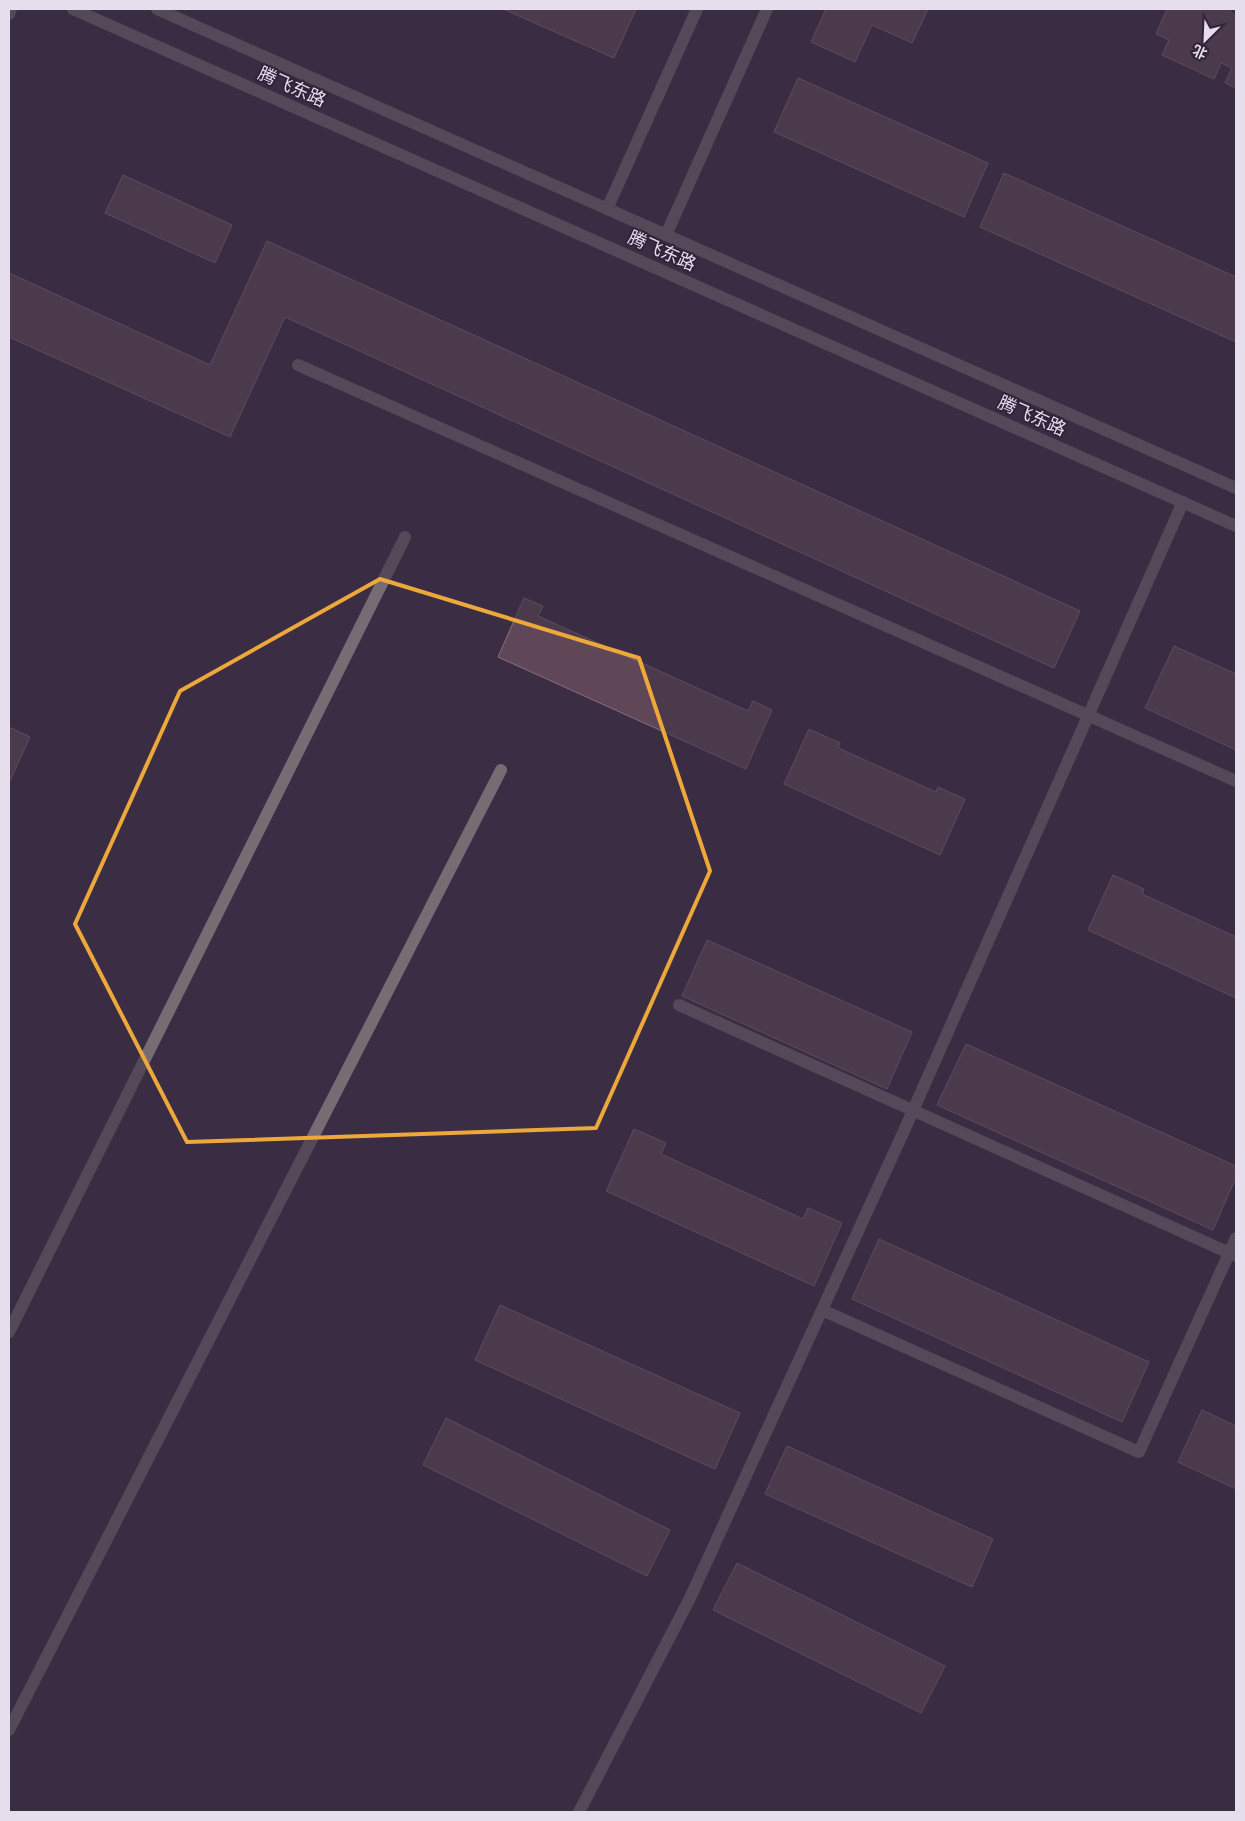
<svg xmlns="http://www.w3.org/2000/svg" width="1245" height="1821" font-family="'Sofia Sans Condensed','Noto Sans SC',sans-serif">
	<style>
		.building { fill: #604757; stroke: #8a6e80 }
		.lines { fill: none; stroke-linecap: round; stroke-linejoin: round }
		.minor { stroke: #776b74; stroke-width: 12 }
		.marked { fill: none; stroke: #eda83b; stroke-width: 4; stroke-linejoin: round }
		.labels { text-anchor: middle; stroke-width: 4; stroke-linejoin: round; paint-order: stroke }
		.street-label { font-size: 18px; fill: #e6deec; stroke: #30233a }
	</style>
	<rect width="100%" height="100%" fill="#3b2d44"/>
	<path class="building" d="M503 9H636L614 58Z
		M826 9H928L912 43 872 25 855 62 811 42Z
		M1167 9H1231L1230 12 1236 15V88L1225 83 1232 68 1221 63 1214 79 1162 55 1169 40 1156 34Z
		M798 78 988 163 964 217 774 132Z
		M1004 173 1236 277V342L980 227Z
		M123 175 232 225 215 263 105 213Z
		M267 241 1080 611 1054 668 285 317 230 437 9 337V273L210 365Z
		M524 598 543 606 538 616 748 711 753 701 772 710 746 769 498 657Z
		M1174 646 1236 674V750L1145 708Z
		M9 727 30 737 9 783Z
		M809 729 840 743 838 748 936 792 938 787 965 799 940 855 784 784Z
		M1113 875 1144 889 1142 894 1236 937V998L1088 930Z
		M707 940 912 1032 887 1089 682 996Z
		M966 1044 1236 1166V1177L1213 1230 937 1105Z
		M634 1129 666 1143 661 1154 803 1219 808 1208 842 1223 814 1286 606 1191Z
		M879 1239 1149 1362 1122 1422 852 1299Z
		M500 1305 740 1413 715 1469 475 1360Z
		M1202 1410 1236 1426V1489L1178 1462Z
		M446 1418 670 1530 647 1576 423 1465Z
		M787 1446 993 1539 972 1587 765 1494Z
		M737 1563 945 1666 921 1713 713 1610Z"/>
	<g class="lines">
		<path class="minor" d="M73 9 1236 526
			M157 9 1236 488
			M9 14 11 9
			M607 209 697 9
			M666 235 767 9
			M298 365 1236 781
			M679 1005 1236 1256
			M822 1310 1139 1452 1236 1238
			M9 1332 405 537
			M9 1730 501 770
			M579 1812 690 1598 903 1133 1183 502"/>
	</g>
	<path d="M0 0H1245V1821H0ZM380 579 639 658 710 871 596 1128 187 1142 75 924 180 691Z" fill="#3b2d44" fill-opacity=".55" fill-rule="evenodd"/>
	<path class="marked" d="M380 579 639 658 710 871 596 1128 187 1142 75 924 180 691Z"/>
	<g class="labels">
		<g class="street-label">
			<text transform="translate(292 87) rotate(24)" y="6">腾飞东路</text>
			<text transform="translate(662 251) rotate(24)" y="6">腾飞东路</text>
			<text transform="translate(1032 416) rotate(24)" y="6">腾飞东路</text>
		</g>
	</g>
	<rect width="1245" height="1821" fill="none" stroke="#e6deec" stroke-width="20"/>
	<g transform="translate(1205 40) rotate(204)" stroke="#30233a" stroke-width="4" paint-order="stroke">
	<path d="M0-4L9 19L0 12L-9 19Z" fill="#e6deec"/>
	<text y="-8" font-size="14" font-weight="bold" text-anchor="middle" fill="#e6deec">北</text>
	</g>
</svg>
